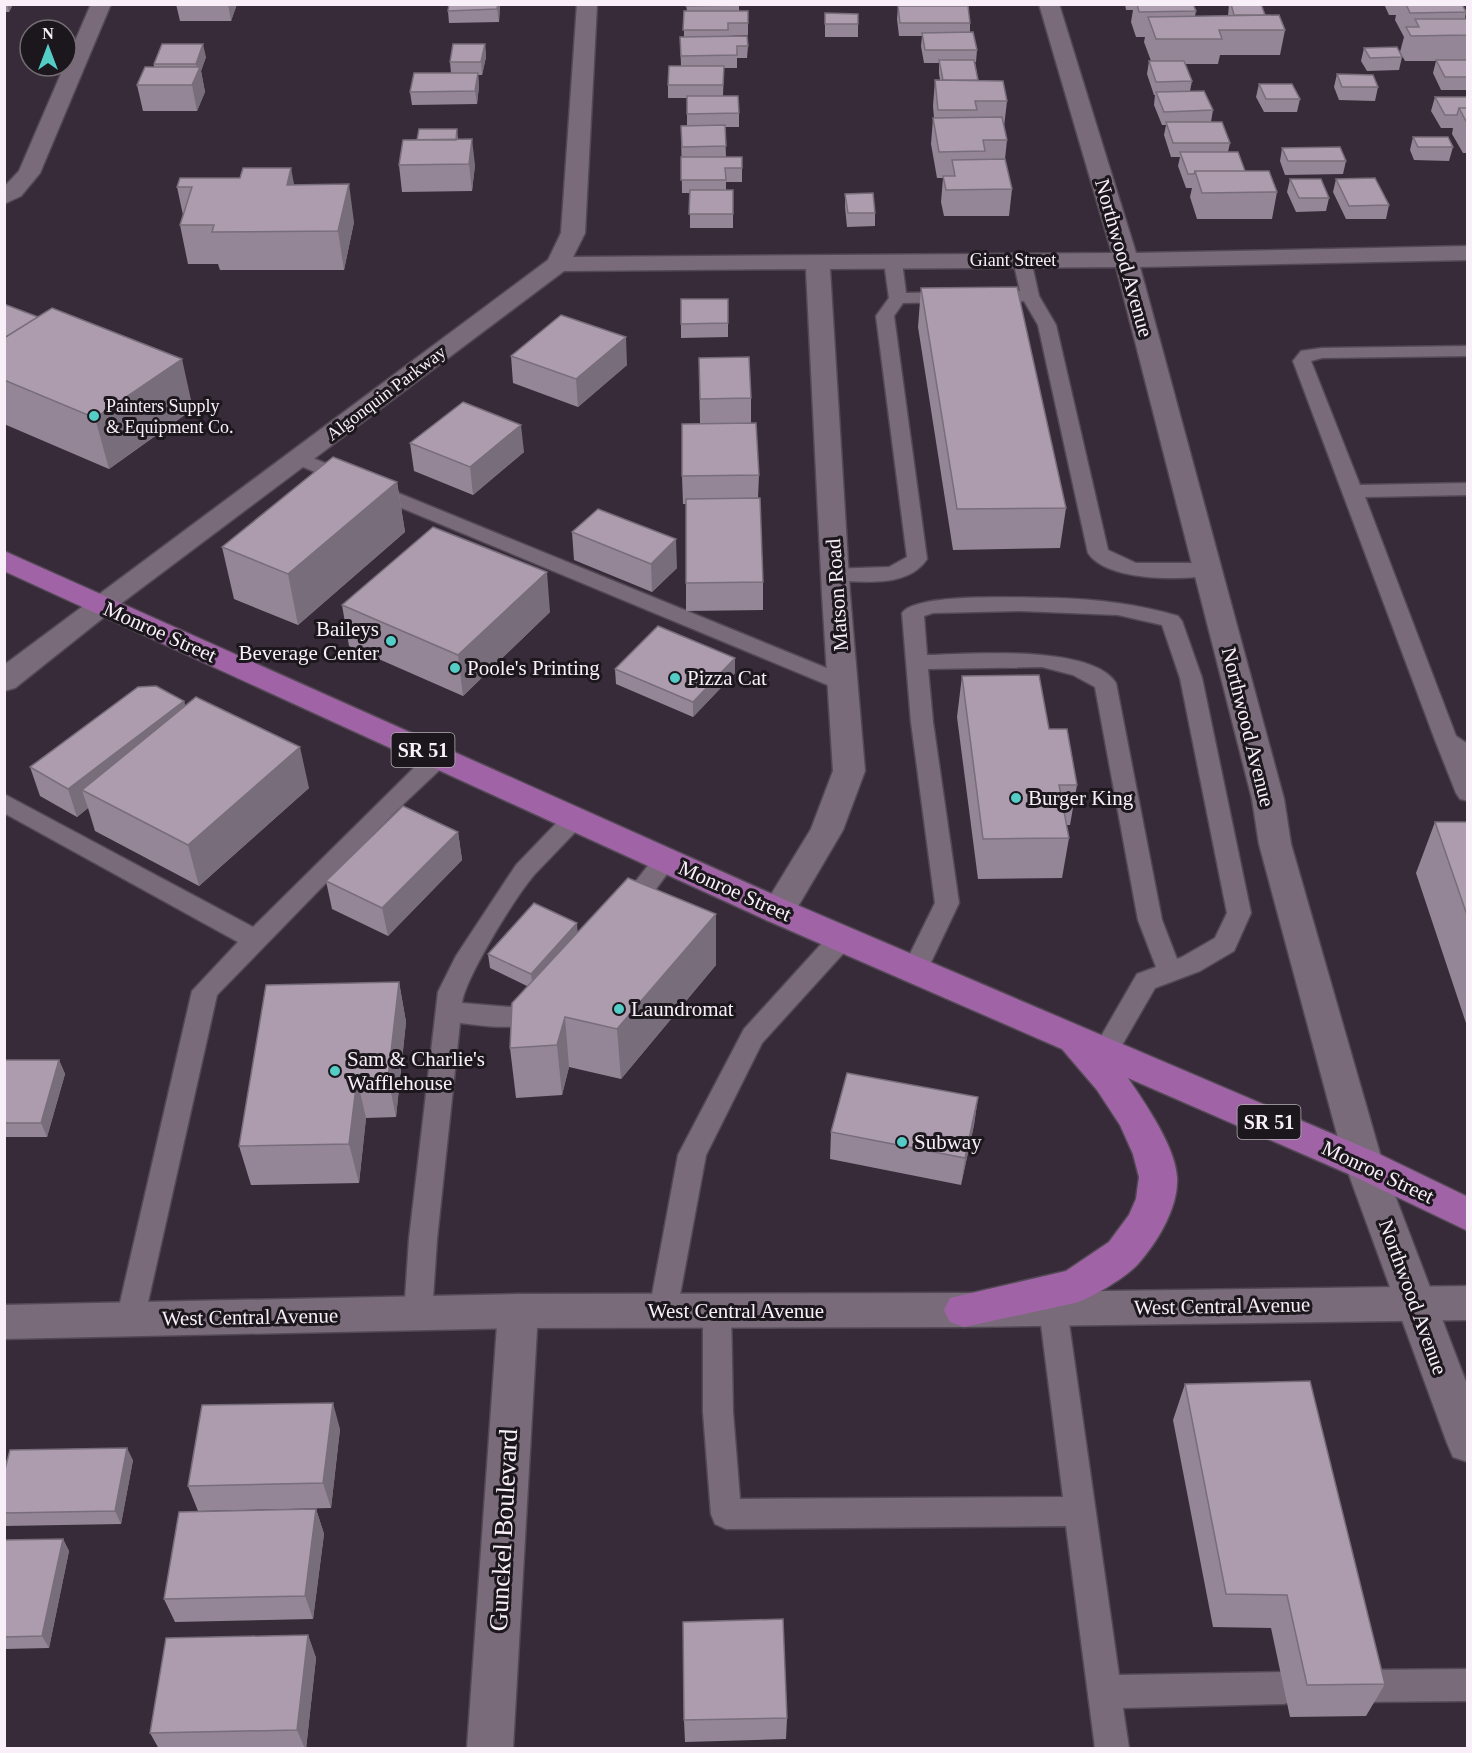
<svg xmlns="http://www.w3.org/2000/svg" width="1472" height="1753" font-family="Georgia,serif">
	<style>
		.lines { fill: none; stroke-linecap: round; stroke-linejoin: round }
		.service-casing { stroke: #534955; stroke-width: 3 }
		.minor-casing { stroke: #534955; stroke-width: 3 }
		.secondary-casing { stroke: #534955; stroke-width: 3 }
		.primary-casing { stroke: #534955; stroke-width: 3 }
		.service { fill: #7a6b7b; fill-rule: evenodd }
		.minor { fill: #7a6b7b; fill-rule: evenodd }
		.secondary { fill: #7a6b7b; fill-rule: evenodd }
		.primary { fill: #a064a6; fill-rule: evenodd }
		.wall { fill: #948696 }
		.shaded-wall { fill: #786d7a }
		.building { fill: #ac9cae; stroke: #786d7a; stroke-width: 1.5 }
		.poi-dot { fill: #54cdc7; stroke: #1c161d; stroke-width: 2 }
		.labels { text-anchor: middle; stroke-width: 6; stroke-linejoin: round; paint-order: stroke }
		.far-street-label { font-size: 18px; fill: #f8eff9; stroke: #1c161d }
		.far-poi-label { font-size: 18px; fill: #f8eff9; stroke: #1c161d; text-anchor: start }
		.shield { fill: #1c161d; stroke: #b6aeb7; stroke-width: 1.5 }
		.shield-label { font-size: 20px; font-weight: bold; fill: #f8eff9 }
		.street-label { font-size: 21px; fill: #f8eff9; stroke: #1c161d }
		.poi-label { font-size: 21px; fill: #f8eff9; stroke: #1c161d; text-anchor: start }
		.near-street-label { font-size: 26px; fill: #f8eff9; stroke: #1c161d }
	</style>
	<rect width="100%" height="100%" fill="#382b39"/>
	<g class="lines">
		<g class="service-casing">
			<path id="service" d="M1022 255 1031 260 1039 296 1056 325 1108 550 1136 563H1208L1215 564 1218 569 1215 574C1185 581 1107 582 1088 553L1038 325 1024 301 987 302 978 297 987 292 1020 291 1013 260Z
				M893 257 902 262 906 293 953 292 962 297 953 302 903 303 894 316 927 559C908 588 865 581 835 581L828 579 825 574 828 569 889 567 907 557 876 316 889 298 884 262Z
				M1468 346V356L1322 358 1311 361 1360 485 1468 483V495L1365 497 1456 736 1468 744V801L1460 799 1456 793 1435 740 1293 361 1301 351 1322 348Z
				M298 452 851 678 854 683 851 688 843 690 835 688 291 462 288 458 291 454Z
				M1054 598C1097 599 1137 604 1178 616L1182 621 1202 678 1251 913 1234 951 1200 971 1155 988 1114 1059 1105 1062 1096 1059 1092 1052 1096 1045 1137 974 1156 967 1138 920 1095 687 1073 675 1042 667 928 669 933 722 959 903 924 977 915 980 906 977 902 970 935 903 911 722 902 613C916 592 1026 598 1054 598ZM1021 611 1118 615 1162 625 1180 678 1227 913 1215 938 1182 957 1177 959 1162 920 1116 683C1092 644 968 654 927 655L924 616 933 613Z
				M439 749 447 751 450 757 447 763 395 812 217 995 144 1320 140 1329 130 1333 120 1329 116 1320 192 991 238 942 4 813V794L253 927 431 751Z
				M574 811 582 813 586 819 582 825C566 842 550 858 534 875 516 896 465 978 462 1003L510 1007 540 994 549 997 553 1004C536 1036 489 1026 460 1023L437 1239 432 1314 428 1323 418 1327 408 1323 404 1314 409 1239 438 992 456 956 516 865 566 813Z
				M665 851 673 854 677 860 673 866 636 916 627 919 618 916 615 910 618 904 657 854Z
				M842 929 851 931 854 938 851 945 762 1043 706 1155 677 1311 673 1320 663 1324 653 1320 649 1311 678 1155 744 1029 833 931Z
				M1053 1296 1063 1300 1067 1309 1119 1675 1284 1672 1296 1676 1300 1688 1296 1700 1284 1704 1123 1708 1129 1748H1095L1066 1526 726 1529 715 1524 711 1514 703 1412V1310L707 1301 717 1297 727 1301 731 1310 733 1412 740 1499 1063 1497 1039 1309 1043 1300Z
				M1468 1669V1701L1359 1702 1347 1698 1343 1686 1347 1674 1359 1670Z"/>
		</g>
		<g class="minor-casing">
			<path id="minor" d="M91 4H111L40 173 21 196 4 204V187L19 171Z
				M577 4H597L585 233 573 257 1112 253 1039 4H1059L1136 253 1468 246V260L1140 267 1284 799 1291 844 1383 1164 1468 1387V1462L1453 1457 1447 1443 1345 1164 1259 844 1252 799 1116 267 830 269 850 594 865 771 843 830 790 920 778 923 766 920 761 911 811 829 833 771 822 594 806 269 564 271 123 602 15 688 4 691V665L548 260 561 233Z
				M518 1294 532 1299 538 1311 513 1748H467L498 1311 504 1299Z"/>
		</g>
		<g class="secondary-casing">
			<path id="secondary" d="M1468 1286V1320L964 1327 518 1328 4 1339V1305L518 1294 964 1293Z"/>
		</g>
		<g class="primary-casing">
			<path id="primary" d="M4 551 790 902 1377 1153 1468 1197V1231L1351 1175 1128 1078C1145 1103 1175 1146 1177 1177 1179 1207 1157 1243 1138 1264 1125 1278 1093 1297 1075 1303L964 1327 950 1322 944 1310 950 1298 1066 1271 1109 1242 1129 1215 1136 1199 1139 1177 1133 1154 1120 1125 1097 1090 1062 1049 766 920 4 571Z"/>
		</g>
		<use href="#service" class="service"/>
		<use href="#minor" class="minor"/>
		<use href="#secondary" class="secondary"/>
		<use href="#primary" class="primary"/>
	</g>
	<path class="wall" d="M4 4H13L9 12H4Z
		M176 4H237L231 21H180Z
		M449 4H500L499 22 449 23 448 11Z
		M686 4H739V11H748V35L728 36 748 46 747 58H737V68H724L723 96 739 113V127H725L726 157H742V182H726V190H733V228H690V193H682L681 126 687 125V98H668V85L681 66 680 37H684V11H687Z
		M911 4H960V6L970 23V32L977 50 976 62H975L978 81 1007 101 1004 127 1007 140 1005 159 1012 189 1009 216H944L941 202 943 178H937L931 144 933 118H934L933 106 935 80H940L939 73V63H924L921 46 922 36H899L897 19 898 6H912Z
		M1125 4H1193L1196 11 1195 16H1228L1229 4H1261L1265 16 1285 30 1280 55H1220L1218 64H1185L1192 81 1190 91 1213 110 1211 122 1230 143 1228 152 1245 171 1277 192 1272 219H1197L1190 197 1192 188H1186L1178 166 1180 157H1171L1164 135 1166 125H1162L1154 105 1155 95H1154L1147 74 1149 61H1151L1144 42 1145 37H1136L1131 22 1133 10H1126Z
		M1384 4H1462L1466 12 1465 19H1467V90H1441L1433 73 1436 61H1405L1400 52 1404 37 1395 20 1396 15H1389Z
		M825 13 858 24V37H825Z
		M485 44 486 57 482 75H478L479 86 477 104 412 105 410 92 451 73 450 62Z
		M1364 48 1402 57 1399 70 1367 71 1361 61Z
		M206 57 201 71 205 92 197 111H143L137 85 154 67V64Z
		M1337 74 1378 87 1375 101 1339 100 1334 87Z
		M1259 84 1300 99 1297 112H1264L1256 97Z
		M1435 97H1467V153H1463L1452 134 1453 128H1441L1431 111Z
		M457 129 458 140 475 165 472 191 402 192 399 165 417 140Z
		M1413 137 1453 147 1449 161 1414 160 1410 150Z
		M1282 148 1346 161 1343 174 1285 175 1280 161Z
		M1290 179 1329 198 1326 211 1296 212 1287 192Z
		M1336 179 1389 205 1386 219H1346L1333 192Z
		M294 185 354 222 344 270H220L218 264H188L180 225 183 215 177 187Z
		M845 194 875 213V226L847 227 845 207Z
		M921 288 1066 508 1060 548 953 550 918 327Z
		M728 299V337L681 338V324Z
		M4 304 193 409 109 469 4 424Z
		M511 356 627 365 578 407 513 383Z
		M699 358 751 398V423L759 475 758 498 763 582V610L686 611V504H683L682 476 700 423Z
		M410 443 524 452 473 495 414 471Z
		M397 482 405 532 298 625 234 599 222 547Z
		M572 532 677 568 652 592 574 560Z
		M342 605 550 612 463 696 349 646Z
		M615 669 735 673 693 717 616 684Z
		M962 676 1049 729 1077 785 1070 825H1066L1069 838 1062 878 978 879 957 717Z
		M184 701 185 706 309 788 199 886 95 831 88 808 77 817 40 796 30 767Z
		M1435 822H1467V1026L1416 873Z
		M458 832 462 860 388 936 332 909 326 881Z
		M716 914V965L621 1079 569 1067 562 1095 516 1098 510 1048 527 986 490 968 488 954 577 923V933Z
		M399 982 406 1022 396 1117 366 1118 359 1183 251 1185 239 1146Z
		M4 1060H59L65 1074 47 1137H4Z
		M978 1097 974 1125 961 1185 830 1159 831 1132Z
		M1185 1384 1385 1684 1366 1716 1290 1717 1271 1628 1213 1627 1173 1420Z
		M340 1429 331 1508 198 1511 188 1486Z
		M4 1456 7 1462 133 1460 121 1524 4 1526Z
		M316 1509 324 1534 313 1619 175 1622 164 1599Z
		M63 1539 69 1551 49 1648 4 1649V1540Z
		M308 1635 316 1658 306 1749H159L150 1733Z
		M787 1718 786 1739 685 1742 684 1720Z"/>
	<path class="shaded-wall" d="M7 4H13L9 12Z
		M228 4H237L231 21Z
		M498 4H500L499 22 497 9Z
		M203 44 206 57 201 71 205 92 197 111 192 85 198 72 196 64Z
		M485 44 486 57 482 75 481 62Z
		M478 73 479 86 477 104 475 91Z
		M472 139 475 165 472 191 469 164Z
		M291 168 298 205 287 185Z
		M349 184 354 222 344 270 338 231Z
		M626 337 627 365 578 407 576 379Z
		M182 359 193 409 109 469 95 418Z
		M521 425 524 452 473 495 470 467Z
		M397 482 405 532 298 625 288 574Z
		M676 539 677 568 652 592 651 564Z
		M547 572 550 612 463 696 458 655Z
		M735 658V673L693 717V702Z
		M184 701 191 729 82 790 88 808 77 817 68 789Z
		M300 747 309 788 199 886 188 845Z
		M458 832 462 860 388 936 382 908Z
		M716 914V965L621 1079 617 1029Z
		M577 923 578 938 533 989 531 974Z
		M399 982 406 1022 396 1117 388 1078Z
		M565 1017 569 1067 562 1095 557 1045Z
		M59 1060 65 1074 47 1137 41 1123Z
		M357 1079 366 1118 359 1183 349 1144Z
		M978 1097 974 1125 961 1185 965 1158Z
		M333 1403 340 1429 331 1508 323 1483Z
		M127 1448 133 1460 121 1524 115 1511Z
		M4 1456 8 1463 4 1480Z
		M316 1509 324 1534 313 1619 305 1596Z
		M63 1539 69 1551 49 1648 42 1636Z
		M308 1635 316 1658 306 1749H305L297 1730Z"/>
	<path class="building" d="M449 4H498L497 9 448 11Z
		M686 4H739V5L686 6Z
		M1137 4H1193L1196 11 1139 12Z
		M1231 4H1261L1265 15H1234Z
		M1406 4H1462L1466 12 1410 13Z
		M898 6H968L970 23H900Z
		M684 11H748V23H728V30H683Z
		M825 13 858 14V24H825Z
		M1279 15 1285 30H1219L1222 39H1156L1148 17Z
		M1415 19H1467V35L1411 36 1406 27H1419Z
		M973 32 977 50H925L922 33Z
		M747 36 748 46H737V55L681 56 680 37Z
		M162 44H203L196 64H154Z
		M453 44H485L481 62H450Z
		M1397 47 1402 57 1370 58 1364 48Z
		M939 60H974L978 80H943Z
		M1436 60H1467V77H1445Z
		M1149 61H1184L1192 81 1156 82Z
		M669 66H724L723 85H668Z
		M145 67H200L192 85H137Z
		M414 73H478L475 91 410 92Z
		M1337 74 1373 75 1378 87H1342Z
		M935 80 1003 81 1007 101H975L977 110H938Z
		M1259 84H1292L1300 99H1266Z
		M1204 91 1213 110 1164 112 1156 92Z
		M687 96H738L739 113 687 114Z
		M1435 97H1467V108H1459L1457 115H1445Z
		M1459 108H1467V123Z
		M1002 117 1007 140H983L985 151 939 152 933 118Z
		M1166 122H1222L1230 143H1173Z
		M725 125 726 146 682 147 681 126Z
		M419 129H457L456 140H417Z
		M1413 137H1448L1453 147H1418Z
		M472 139 469 164 399 165 403 140Z
		M1340 147 1346 161H1288L1282 148Z
		M1180 152H1238L1245 171H1195L1194 174H1188Z
		M681 157H742V168H725L726 180H681Z
		M1005 159 1012 189 946 190 943 176H955L952 160Z
		M243 168H291L287 185 349 184 338 231 212 232 214 225H180L192 187H177L180 178H240Z
		M1195 171H1269L1277 192 1202 193Z
		M1375 178 1389 205 1349 206 1336 179Z
		M1290 179H1321L1329 198H1299Z
		M690 190H733V214H689Z
		M873 193 875 213H848L845 194Z
		M1017 287 1066 508 957 509 921 288Z
		M681 299H728V323L681 324Z
		M4 304 38 317 4 338Z
		M52 308 182 359 95 418 4 380V338Z
		M561 315 626 337 576 379 511 356Z
		M749 357 751 398 700 399 699 358Z
		M463 402 521 425 470 467 410 443Z
		M756 423 759 475 682 476V424Z
		M333 457 397 482 288 574 222 547Z
		M760 498 763 582 686 583V499Z
		M598 509 676 539 651 564 572 532Z
		M433 527 547 572 458 655 342 605Z
		M658 626 735 658 693 702 615 669Z
		M1039 675 1049 729H1067L1077 785H1059L1069 838 983 839 962 676Z
		M156 686 184 701 68 789 30 767 138 687Z
		M196 697 300 747 188 845 82 790Z
		M403 806 458 832 382 908 326 881Z
		M1435 822H1467V915Z
		M628 878 716 914 617 1029 565 1017 557 1045 510 1048 512 1003Z
		M534 903 577 923 531 974 488 954Z
		M399 982 388 1078 357 1079 349 1144 239 1146 266 985Z
		M4 1060H59L41 1123H4Z
		M847 1073 978 1097 965 1158 831 1132Z
		M1310 1381 1385 1684 1307 1685 1287 1595 1226 1594 1185 1384Z
		M333 1403 323 1483 188 1486 202 1405Z
		M127 1448 115 1511 4 1513V1473L10 1450Z
		M316 1509 305 1596 164 1599 179 1512Z
		M63 1539 42 1636 4 1637V1540Z
		M783 1619 787 1718 684 1720 683 1622Z
		M308 1635 297 1730 150 1733 166 1638Z"/>
	<g class="poi-dot">
		<circle cx="94" cy="416" r="6"/>
		<circle cx="391" cy="641" r="6"/>
		<circle cx="455" cy="668" r="6"/>
		<circle cx="675" cy="678" r="6"/>
		<circle cx="1016" cy="798" r="6"/>
		<circle cx="619" cy="1009" r="6"/>
		<circle cx="335" cy="1071" r="6"/>
		<circle cx="902" cy="1142" r="6"/>
	</g>
	<g class="labels">
		<g class="far-street-label">
			<text x="1013" y="266">Giant Street</text>
			<text transform="translate(386 393) rotate(-37)" y="6">Algonquin Parkway</text>
		</g>
		<g class="far-poi-label">
			<text x="106" y="412">Painters Supply<tspan x="106" dy="21">&amp; Equipment Co.</tspan></text>
		</g>
		<g class="shield">
			<rect x="391.5" y="733" width="63" height="34" rx="4.5"/>
			<rect x="1237.5" y="1105" width="63" height="34" rx="4.5"/>
		</g>
		<g class="shield-label">
			<text x="423" y="757">SR 51</text>
			<text x="1269" y="1129">SR 51</text>
		</g>
		<g class="street-label">
			<text transform="translate(1124 258) rotate(74)" y="7">Northwood Avenue</text>
			<text transform="translate(837 595) rotate(-94)" y="7">Matson Road</text>
			<text transform="translate(160 632) rotate(24)" y="7">Monroe Street</text>
			<text transform="translate(1248 727) rotate(76)" y="7">Northwood Avenue</text>
			<text transform="translate(735 891) rotate(24)" y="7">Monroe Street</text>
			<text transform="translate(1378 1172) rotate(25)" y="7">Monroe Street</text>
			<text transform="translate(1413 1297) rotate(70)" y="7">Northwood Avenue</text>
			<text transform="translate(1222 1306) rotate(-1)" y="7">West Central Avenue</text>
			<text x="736" y="1318">West Central Avenue</text>
			<text transform="translate(250 1317) rotate(-1)" y="7">West Central Avenue</text>
		</g>
		<g class="poi-label">
			<text x="379" y="636" text-anchor="end">Baileys<tspan x="379" dy="24">Beverage Center</tspan></text>
			<text x="467" y="675">Poole's Printing</text>
			<text x="687" y="685">Pizza Cat</text>
			<text x="1028" y="805">Burger King</text>
			<text x="631" y="1016">Laundromat</text>
			<text x="347" y="1066">Sam &amp; Charlie's<tspan x="347" dy="24">Wafflehouse</tspan></text>
			<text x="914" y="1149">Subway</text>
		</g>
		<g class="near-street-label">
			<text transform="translate(503 1530) rotate(-87)" y="9">Gunckel Boulevard</text>
		</g>
	</g>
	<rect width="1472" height="1753" fill="none" stroke="#f8eff9" stroke-width="12"/>
	<g transform="translate(48 48)"><circle r="28" fill="#1c161d" stroke="#746d75" stroke-width="1.5"/>
	<path d="M0-4.5L10 22L0 15L-10 22Z" fill="#54cdc7"/>
	<text y="-9" font-size="16" font-weight="bold" text-anchor="middle" fill="#f8eff9">N</text>
	</g>
</svg>
